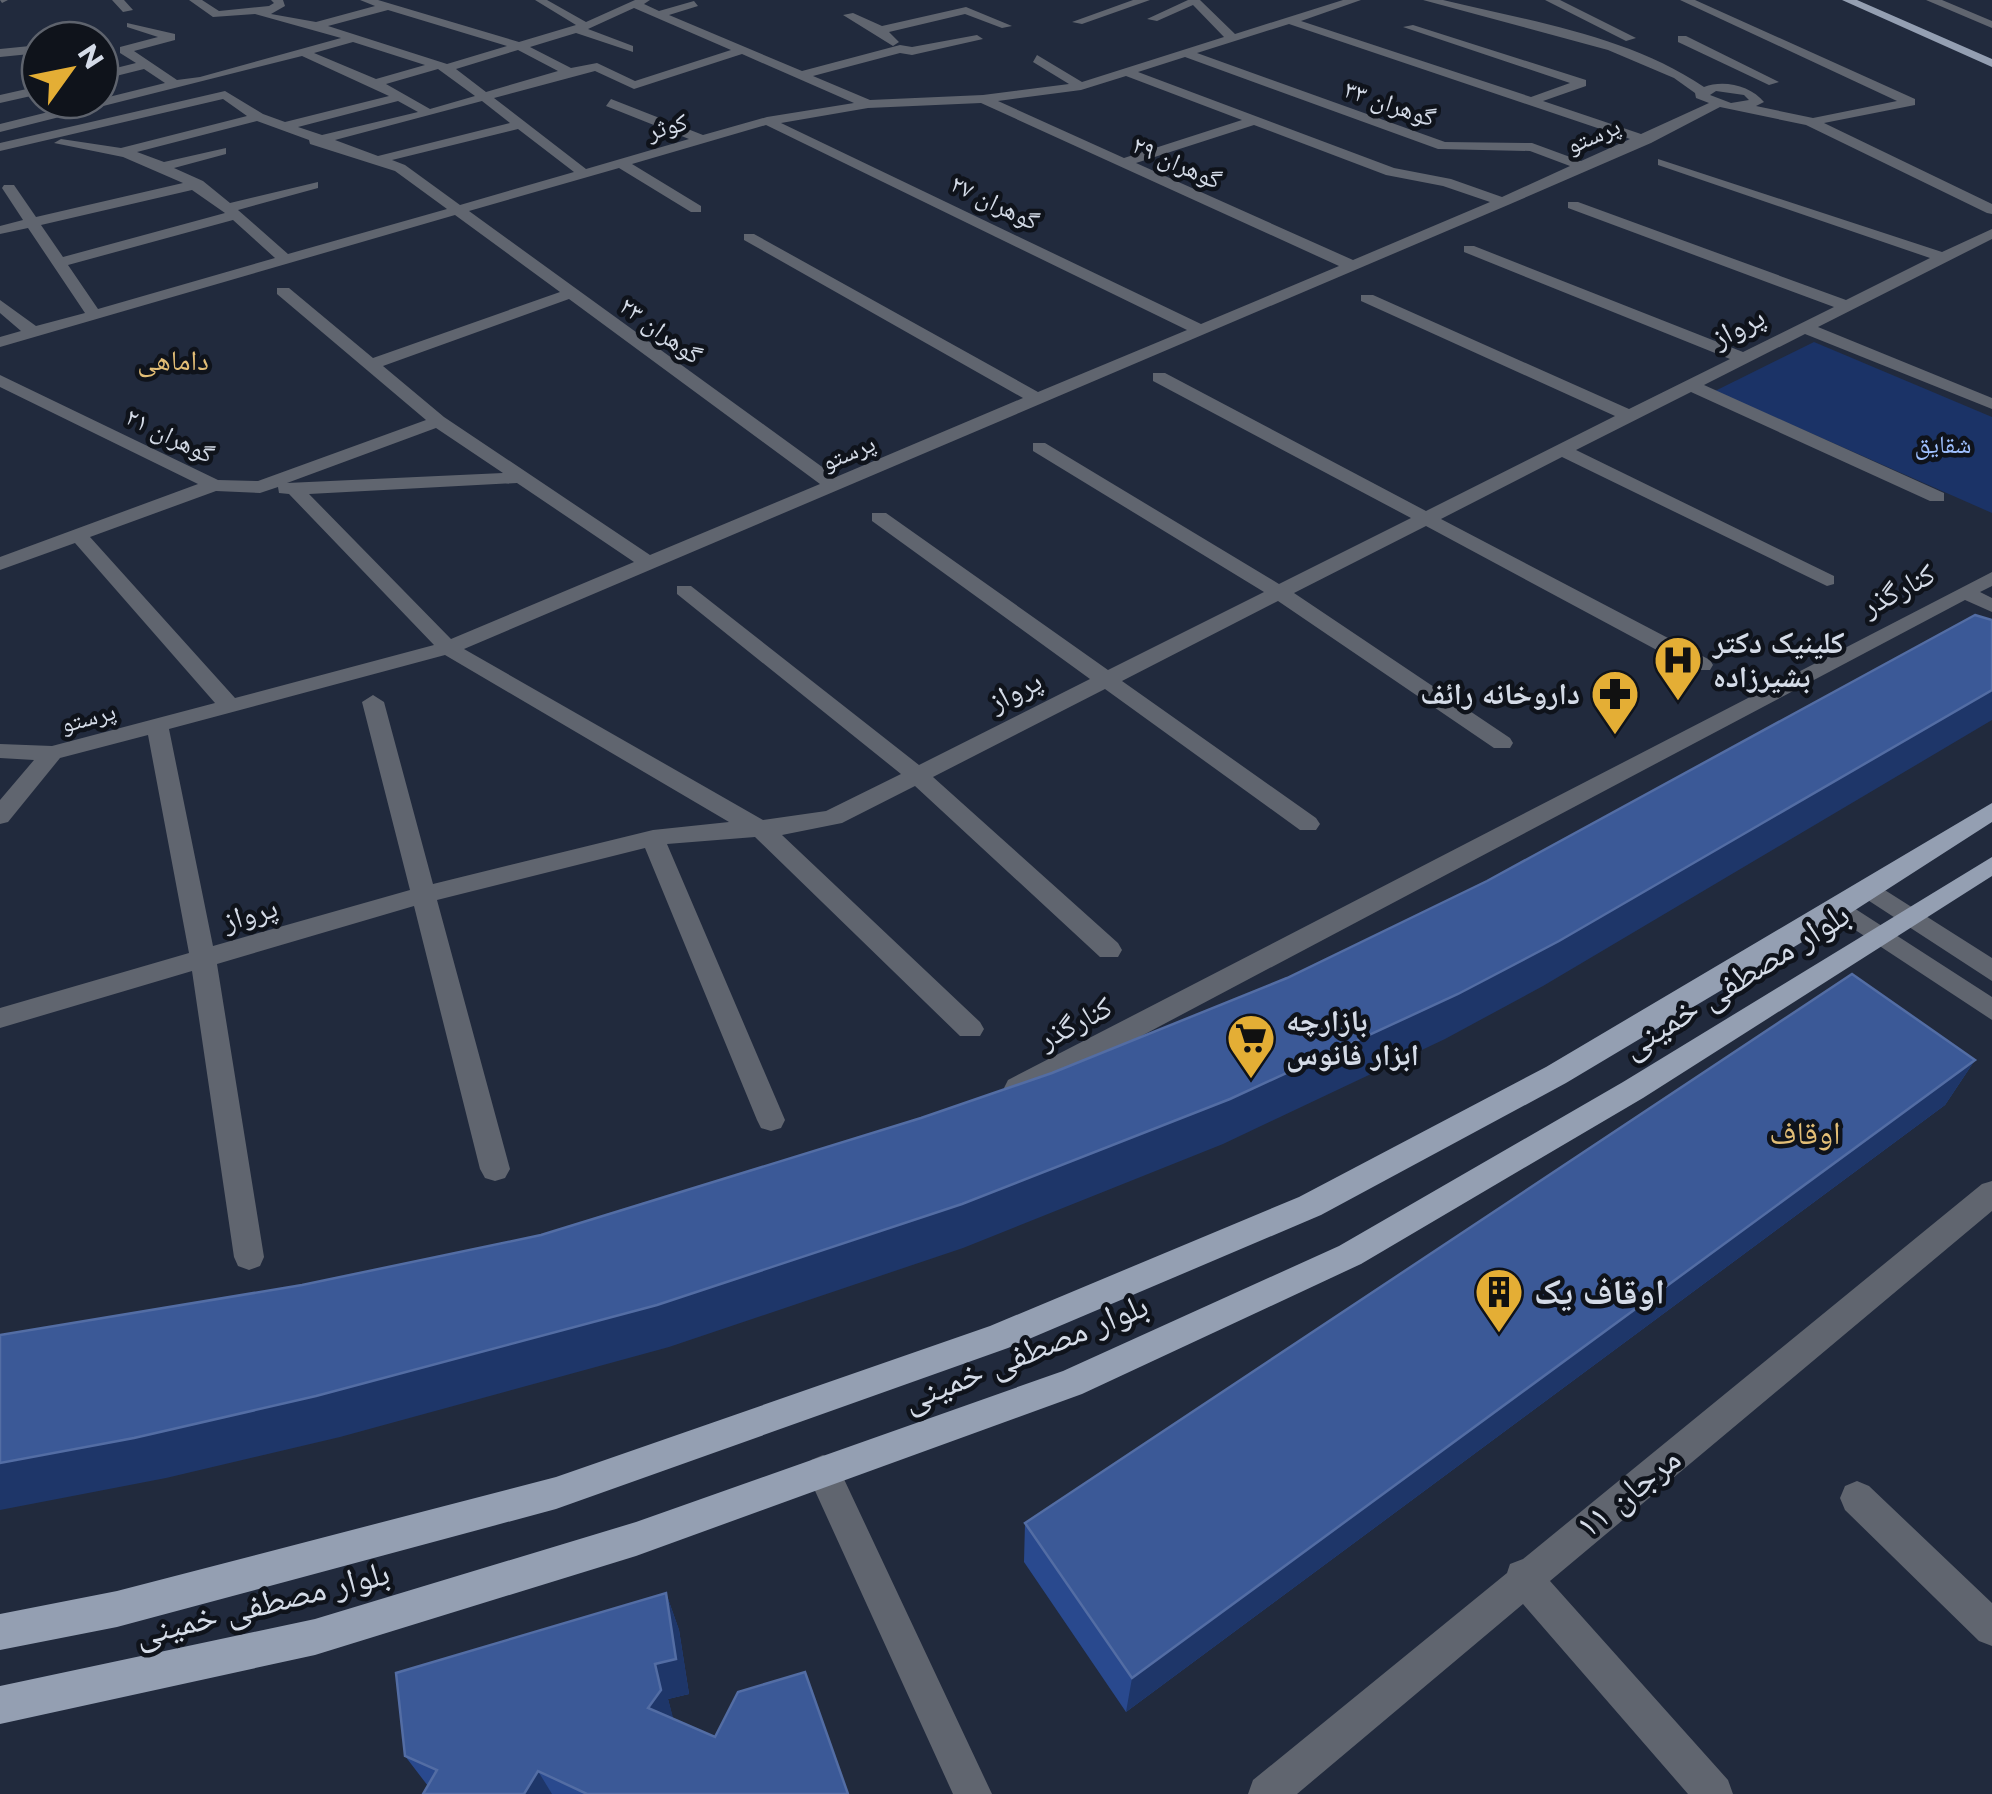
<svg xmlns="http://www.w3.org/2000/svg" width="1992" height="1794" font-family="Montserrat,'Noto Naskh Arabic',sans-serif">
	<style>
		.green { fill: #1b3367 }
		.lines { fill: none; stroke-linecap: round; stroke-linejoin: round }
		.minor { fill: #60656f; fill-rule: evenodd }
		.major { fill: #949fb2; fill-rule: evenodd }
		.wall { fill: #29498e }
		.shaded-wall { fill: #1e3669 }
		.building { fill: #3b5997; stroke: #536da4; stroke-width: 2.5 }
		.labels { text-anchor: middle; stroke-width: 9; stroke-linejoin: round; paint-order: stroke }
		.far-street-label { font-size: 25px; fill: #d4dbe7; stroke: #0f131b }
		.far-park-label { font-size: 25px; fill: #9fc0fe; stroke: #0f131b }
		.far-neighbourhood-label { font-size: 28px; fill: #e3be76; stroke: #0f131b }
		.street-label { font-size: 30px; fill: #d4dbe7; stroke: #0f131b }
		.poi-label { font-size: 30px; font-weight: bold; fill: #d4dbe7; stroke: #0f131b; text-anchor: start }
		.neighbourhood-label { font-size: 32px; fill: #e3be76; stroke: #0f131b }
		.near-street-label { font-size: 35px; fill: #d4dbe7; stroke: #0f131b }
		.near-poi-label { font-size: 35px; font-weight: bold; fill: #d4dbe7; stroke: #0f131b; text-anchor: start }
	</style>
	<rect width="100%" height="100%" fill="#212a3d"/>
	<path class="green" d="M1814 342 1992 417V513L1715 391Z"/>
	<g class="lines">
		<path class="minor" d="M0 0H8L2 3Z
			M112 0H124L133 10 123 12Z
			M189 0H202L219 11 269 6 274 3 271 0H283L285 6 271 14 316 22 375 6 360 0H378L519 42 576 25 535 0H547L586 22 635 0H650L644 4 659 11 694 1 698 6 669 15 802 71 900 45 912 47 977 35 983 39 912 55 900 53 813 76 870 100 983 95 1069 84 1033 62 1037 55 1082 82 1224 37 1193 5 1157 21 1147 19 1188 0H1200L1235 34 1343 0H1361L1301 21 1531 97 1570 83 1403 27 1413 25 1586 80V86L1543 101 1641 134 1709 103 1696 98 1695 93 1674 78 1608 50 1423 0H1443C1530 21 1629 36 1704 87 1724 79 1751 86 1764 102L1756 106 1813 118 1897 101 1680 0H1695L1915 99V105L1824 123 1992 204V214L1987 213 1806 125 1720 107 1651 143 1508 205 464 649 763 820 826 811 901 774 677 594V586H691L919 765 1090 679 872 521V513H886L1108 670 1264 592 1033 451V443H1045L1279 584 1411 518 1153 381V373H1165L1426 511 1615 416 1361 301V295H1373L1629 409 1730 359 1464 252V246H1474L1743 352 1834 307 1568 208V202H1578L1846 300 1930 258 1658 165V159L1942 252 1992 229V239L1818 327 1992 398V409L1805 334 1704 385 1944 493V501H1930L1691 392 1576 450 1834 576V584L1827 586 1562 457 1441 519 1710 660 1713 665 1710 670H1694L1426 526 1294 593 1510 738 1513 743 1510 748H1494L1278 601 1122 681 1316 818 1320 824 1316 830H1300L1105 689 933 777 1118 943 1122 950 1118 957H1100L915 786 842 823 782 835 980 1022 984 1029 980 1036H960L755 837 667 844 785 1120 781 1128 771 1131 761 1128 757 1120 645 848 437 900 510 1169 505 1178 495 1181 485 1178 480 1169 414 906 217 964 264 1257 260 1266 249 1270 238 1266 234 1257 192 971 0 1028V1008L189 953 148 735 60 758 8 822 0 824V800L34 760 0 758V744L52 746 215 703 75 543 0 570V557L198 484 0 387V375L218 480 258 481 426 420 277 294V288H289L373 358 560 292 455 215 0 347V337L21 331 0 313V300L36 326 85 313 28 228 0 234V226L23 220 2 188 4 185H14L36 217 183 183 123 157 54 143 61 139 121 148 247 116 223 99 0 151V143L225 91 263 114 285 122 389 96 302 56 0 132V124L165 83 144 69 100 80V72L136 63 120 53V47L158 37 127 27V23L175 34V40L134 51 177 80 200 77 341 38 255 14 213 17ZM634 8 731 50 635 81 597 63 571 68 530 47 576 33 633 52V46L588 29ZM388 10 507 46 447 64 328 26ZM1289 24 1630 139 1581 161 1532 143 1445 142 1197 53ZM353 42 425 65 376 79 314 53ZM518 50 558 71 486 92 456 69ZM742 54 854 103 767 117 703 135 611 99 606 106 689 139 586 169 494 98 595 71 634 89ZM1185 57 1438 149 1530 151 1570 166 1502 197 1451 179 1394 168 1138 72ZM438 69 475 96 430 109 386 84ZM1126 76 1242 120 1124 158 998 101 1081 90ZM1716 91 1744 95 1749 100 1731 103 1710 95ZM398 101 418 112 322 135 298 127ZM482 101 510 123 378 156 335 140ZM981 103 1339 266 1201 324 781 123 868 108ZM257 121 309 140 310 144 395 171 447 209 288 254 238 210 318 188V182L230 203 203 181 174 168 226 154V148L164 162 137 152ZM766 125 1187 330 1038 392 754 234H744V240L1023 398 836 477 469 211 619 168 691 212H701V206L632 164ZM1254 125 1386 175 1443 186 1490 202 1353 260 1136 163ZM518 129 574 172 460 205 405 165 392 160ZM192 190 225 213 63 257 41 225ZM233 220 275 258 98 309 68 265ZM569 299 820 484 650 555 444 417 383 366ZM436 428 503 473 287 483ZM517 483 634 562 451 639 309 494ZM278 487 279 493 289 494 434 645 235 698 90 537 216 491 260 493ZM445 655 729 822 653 830 433 884 384 702 373 695 362 702 410 890 213 946 169 729Z
			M1133 0H1150L1082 24 1072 22Z
			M1545 0H1560L1636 38 1626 41Z
			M1926 0H1942L1992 21V28Z
			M966 7 1012 26 1002 28 965 14 889 32 899 42 893 46 843 15 853 13 882 26Z
			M1678 36H1686L1779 82 1769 85 1678 42Z
			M40 45V53L0 57V49Z
			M40 86V94L0 103V95Z
			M1992 572V586L1980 592 1992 598V612L1965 600 1028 1096 1018 1099 1008 1096 1004 1088 1008 1080Z
			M1869 880 1992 958V981L1860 895 1857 889Z
			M1840 899 1992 997V1020L1831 914 1827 908 1831 902Z
			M1992 1181V1211L1550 1581 1728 1780 1733 1794H1688L1523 1604 1297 1794H1248L1253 1780 1507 1573 1510 1564 1523 1559 1982 1184Z
			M823 1455 835 1460 992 1794H953L806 1471 811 1460Z
			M1857 1481 1869 1486 1992 1603V1646L1979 1641 1845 1510 1840 1498 1845 1486Z"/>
		<path class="major" d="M1842 0H1857L1992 59V67Z
			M1992 803V822L1849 914 1566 1083 1321 1215 1008 1348 556 1509 117 1627 0 1650V1614L117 1591 556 1477 990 1326 1299 1197 1546 1067Z
			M1992 857V876L1643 1098 1361 1264 1082 1394 636 1556 315 1655 0 1724V1686L315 1619 636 1522 1063 1371 1339 1246 1623 1082Z"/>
	</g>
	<path class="wall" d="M1975 1060 1945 1105 1126 1712 1024 1562 1025 1523Z
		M666 1593 679 1630 689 1694 668 1699 673 1719 848 1794H423L428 1786 405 1756Z"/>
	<path class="shaded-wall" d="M1992 690V720L1543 986 1445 1039 1223 1144 963 1248 669 1347 340 1437 166 1478 0 1510V1463L316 1396Z
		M1975 1060 1945 1105 1126 1712 1132 1678Z
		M666 1593 679 1630 689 1694 668 1699 675 1725 648 1708Z
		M538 1771 552 1794H524Z"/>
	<path class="building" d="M1975 615 1992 620V690L1559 941 1458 994 1230 1099 962 1204 657 1305 316 1396 134 1438 0 1463V1335L302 1285 541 1235 921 1118 1052 1073 1287 978 1487 881Z
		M1852 974 1975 1060 1132 1678 1025 1523Z
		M666 1593 676 1659 655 1664 661 1690 648 1708 715 1737 738 1692 805 1672 848 1794H587L538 1771 524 1794H423L437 1770 405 1756 396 1673Z"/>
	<defs>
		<g id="hospital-pin" transform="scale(2.5)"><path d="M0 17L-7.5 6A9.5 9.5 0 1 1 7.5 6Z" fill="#e4ae35" stroke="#0f131b"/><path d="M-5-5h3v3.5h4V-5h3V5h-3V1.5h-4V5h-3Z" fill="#111"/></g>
		<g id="pharmacy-pin" transform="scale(2.5)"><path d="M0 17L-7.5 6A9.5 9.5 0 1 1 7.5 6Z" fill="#e4ae35" stroke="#0f131b"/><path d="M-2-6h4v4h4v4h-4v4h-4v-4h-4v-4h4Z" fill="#111"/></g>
		<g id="supermarket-pin" transform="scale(2.5)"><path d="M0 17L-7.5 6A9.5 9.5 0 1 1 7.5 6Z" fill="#e4ae35" stroke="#0f131b"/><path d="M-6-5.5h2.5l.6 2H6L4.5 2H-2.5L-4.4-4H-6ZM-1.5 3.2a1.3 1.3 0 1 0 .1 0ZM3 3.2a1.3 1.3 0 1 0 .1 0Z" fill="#111"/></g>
		<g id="building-pin" transform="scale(2.5)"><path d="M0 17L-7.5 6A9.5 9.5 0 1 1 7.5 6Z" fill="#e4ae35" stroke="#0f131b"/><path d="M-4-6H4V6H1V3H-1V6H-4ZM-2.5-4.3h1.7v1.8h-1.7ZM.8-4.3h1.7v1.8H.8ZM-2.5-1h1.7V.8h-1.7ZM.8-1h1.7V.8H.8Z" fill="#111"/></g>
	</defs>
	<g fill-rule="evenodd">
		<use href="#hospital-pin" x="1678" y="660"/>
		<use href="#pharmacy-pin" x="1615" y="694"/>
		<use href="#supermarket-pin" x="1251" y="1038"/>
		<use href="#building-pin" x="1499" y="1292"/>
	</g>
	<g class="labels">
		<g class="far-street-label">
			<text transform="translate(1390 103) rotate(19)" y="9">گوهران ۳۳</text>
			<text transform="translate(667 126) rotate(-16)" y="9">کوثر</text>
			<text transform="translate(1593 135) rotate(-23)" y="9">پرستو</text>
			<text transform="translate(1177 162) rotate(24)" y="9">گوهران ۲۹</text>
			<text transform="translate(995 202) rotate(26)" y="9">گوهران ۲۷</text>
			<text transform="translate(661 330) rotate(36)" y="9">گوهران ۲۳</text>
			<text transform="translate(170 435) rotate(26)" y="9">گوهران ۲۱</text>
			<text transform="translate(848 452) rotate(-23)" y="9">پرستو</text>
			<text transform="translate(88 717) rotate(-15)" y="9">پرستو</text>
		</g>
		<g class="far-park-label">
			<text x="1943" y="453">شقایق</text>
		</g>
		<g class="far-neighbourhood-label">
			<text x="173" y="370">داماهی</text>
		</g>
		<g class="street-label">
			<text transform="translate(1738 327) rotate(-27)" y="10">پرواز</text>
			<text transform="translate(1898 590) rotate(-28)" y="10">کنارگذر</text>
			<text transform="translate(1015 691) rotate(-27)" y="10">پرواز</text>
			<text transform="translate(250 914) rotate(-16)" y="10">پرواز</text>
			<text transform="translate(1075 1023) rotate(-28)" y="10">کنارگذر</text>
		</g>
		<g class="poi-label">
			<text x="1713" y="653">کلینیک دکتر<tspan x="1713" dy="34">بشیرزاده</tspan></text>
			<text x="1580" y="704" text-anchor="end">داروخانه رائف</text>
			<text x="1286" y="1031">بازارچه<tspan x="1286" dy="34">ابزار فانوس</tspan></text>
		</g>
		<g class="neighbourhood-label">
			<text x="1805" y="1144">اوقاف</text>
		</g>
		<g class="near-street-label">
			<text transform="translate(1735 980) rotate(-32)" y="12">بلوار مصطفی خمینی</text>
			<text transform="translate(1025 1352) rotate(-22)" y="12">بلوار مصطفی خمینی</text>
			<text transform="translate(1628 1492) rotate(-39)" y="12">مرجان ۱۱</text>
			<text transform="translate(262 1603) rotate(-14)" y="12">بلوار مصطفی خمینی</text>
		</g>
		<g class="near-poi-label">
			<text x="1534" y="1304">اوقاف یک</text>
		</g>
	</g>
	<g transform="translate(70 70) rotate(57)"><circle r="48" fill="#0f131b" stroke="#5e636d" stroke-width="2.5"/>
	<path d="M0-8L18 38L0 25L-18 38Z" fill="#e4ae35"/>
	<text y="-15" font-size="28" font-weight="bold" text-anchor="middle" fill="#d4dbe7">N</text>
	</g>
</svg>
